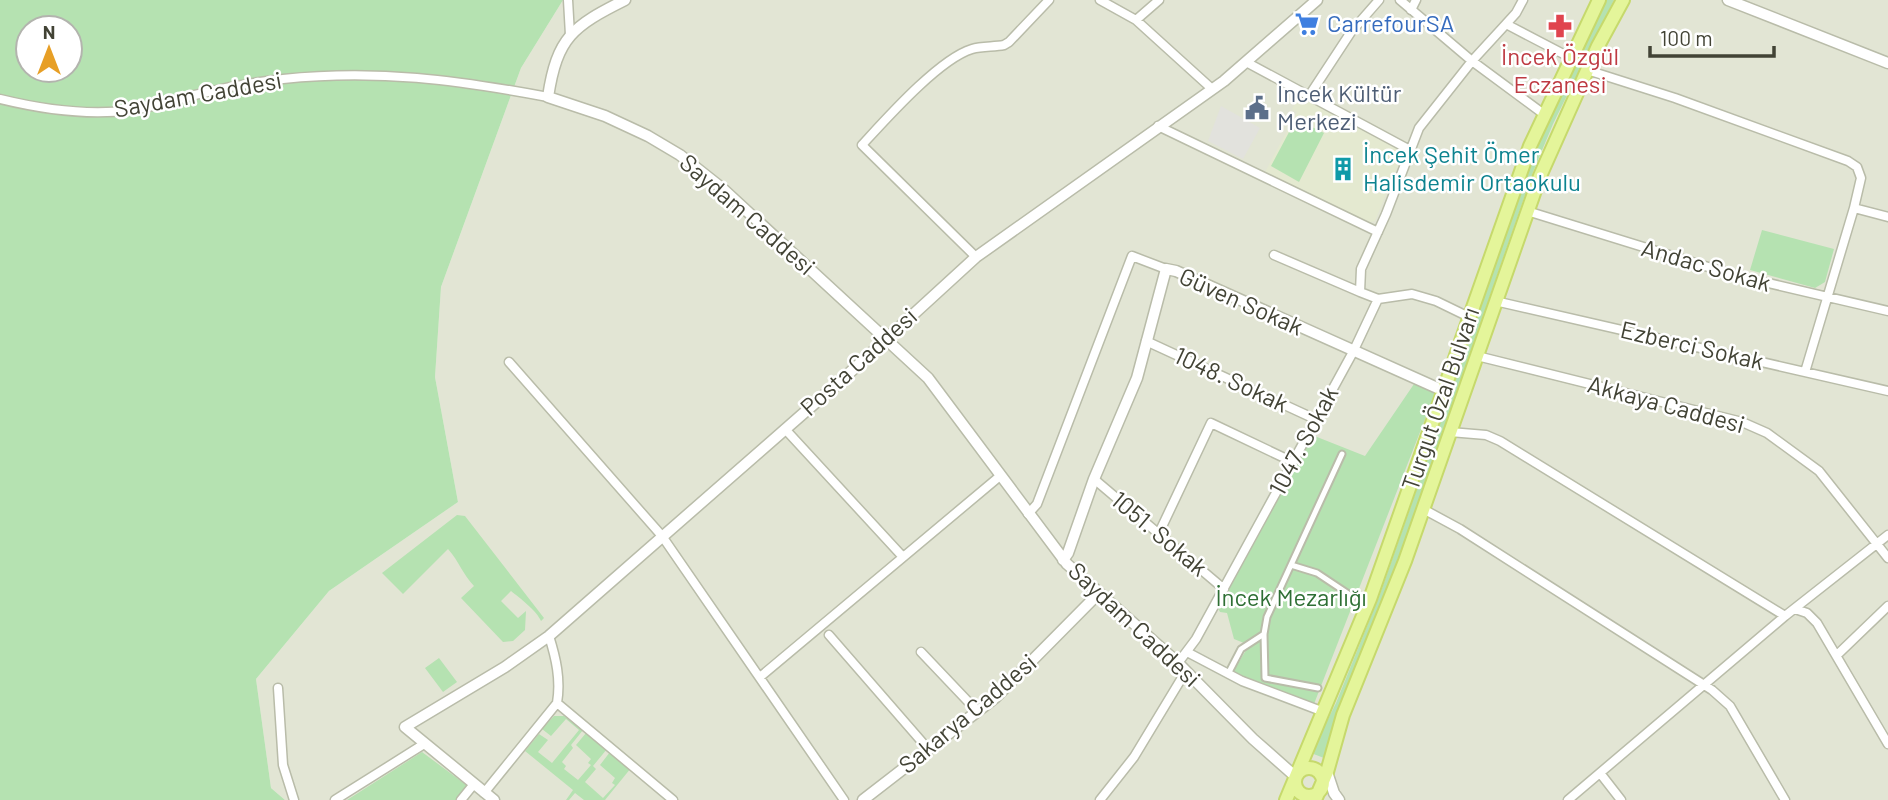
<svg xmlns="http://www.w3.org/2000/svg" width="1888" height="800" font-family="Barlow,sans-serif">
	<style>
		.residential { fill: #e2e5d4 }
		.education { fill: #e4e9d0 }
		.green { fill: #b5e2b1; fill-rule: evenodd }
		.parking { fill: #e2e2dd }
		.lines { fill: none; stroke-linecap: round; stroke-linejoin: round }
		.pedestrian-casing { stroke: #b9bca9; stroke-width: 9 }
		.minor-casing { stroke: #b9bca9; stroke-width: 11 }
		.tertiary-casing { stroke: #b9bca9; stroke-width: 13 }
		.primary-casing { stroke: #c6d96c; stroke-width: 16 }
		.pedestrian { stroke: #fff; stroke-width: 5 }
		.minor { stroke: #fff; stroke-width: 8 }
		.tertiary { stroke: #fff; stroke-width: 10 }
		.primary { stroke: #e4f59a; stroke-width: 12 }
		.labels { text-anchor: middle; stroke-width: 5; stroke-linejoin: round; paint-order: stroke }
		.shop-label { font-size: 24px; fill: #366cbe; stroke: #fff; text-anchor: start }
		.health-label { font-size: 24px; fill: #be3a42; stroke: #fff }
		.service-label { font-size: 24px; fill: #4e5e75; stroke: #fff; text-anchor: start }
		.street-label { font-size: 24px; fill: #424335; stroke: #fff }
		.culture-label { font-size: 24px; fill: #0d838f; stroke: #fff; text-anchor: start }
		.park-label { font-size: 24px; fill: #2e6f34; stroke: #fff }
	</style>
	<rect width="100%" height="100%" fill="#eff1e5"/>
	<path class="residential" d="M563 0H1888V800H285L271 788 256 679 329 591 458 502 435 377 441 287 521 68Z"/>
	<path class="education" d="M1299 96 1401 151 1400 160 1375 221 1368 223 1265 172 1297 112 1292 109Z"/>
	<path class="green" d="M0 0H563L521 68 441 287 435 377 458 502 329 591 256 679 271 788 285 800H0ZM28 28H70V70H28Z
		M1606 0H1614L1553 124 1533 172 1395 569 1335 722 1324 758 1311 753 1336 703 1380 594 1535 152Z
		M1296 119 1324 133 1299 182 1271 166Z
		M1762 230 1834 249 1825 282 1815 288 1750 270Z
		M1414 384 1436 391 1314 704 1267 688 1233 672 1249 645 1234 639 1227 613 1220 612 1217 606 1312 435 1365 456Z
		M457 515 465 516 544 618 541 621C537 611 520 598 511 591L501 601 518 618 526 611 525 630 513 641 503 642 461 598 474 586C462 573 460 563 448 549L403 594 382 573Z
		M439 658 457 682 443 692 425 668Z
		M554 716H564L583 730 571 745 573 748 562 762 566 766 564 769 578 780 591 765 588 763 591 759 576 745 586 733 607 749 593 766 596 769 585 782 603 798 615 785 612 783 615 778 600 765 610 752 631 768 605 800H584L575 793 569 800H566L573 790 525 751 539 734 548 740 538 752 552 763 579 730 566 719 551 736 542 729Z
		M422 752 469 787 458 800H347Z"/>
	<path class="parking" d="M1221 106 1260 128 1243 159 1208 141Z"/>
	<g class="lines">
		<g class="pedestrian-casing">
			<path id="pedestrian" d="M1291 565 1317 573 1353 597
				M1228 674 1241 649 1264 634
				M1318 688 1265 678 1264 634 1267 617 1342 454"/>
		</g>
		<g class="minor-casing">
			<path id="minor" d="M568 0 570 35
				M1100 0 1136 20 1159 0
				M1400 0 1472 61 1545 115
				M1411 10 1416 0
				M1136 20 1211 88
				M1506 24 1516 13 1523 0
				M1246 62 1410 150
				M1587 70 1675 98 1848 161 1857 167 1861 178 1854 208
				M1309 96 1351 32 1379 0
				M0 99C41 109 90 116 132 110 155 107 177 99 199 94 227 87 255 82 283 79 377 69 457 80 548 97
				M1158 126 1378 232
				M1527 211 1734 275 1888 311
				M1274 255 1360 292
				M976 257 862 145C886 119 939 59 972 49 982 46 994 47 1004 45L1009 42 1049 0
				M1378 299 1360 292 1361 269 1386 214 1419 128 1472 61 1506 24 1573 59
				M1495 301 1888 391
				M1146 341 1315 419
				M1477 356 1742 422 1767 433 1819 471 1888 558
				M509 362 662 536 844 800
				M1805 372 1854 208 1888 217
				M785 429 903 557
				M1450 432 1486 435 1500 441 1785 616
				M1094 479 1224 589
				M1423 509 1460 529 1712 690 1730 706 1785 800
				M1028 514 1037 504 1132 256 1166 269
				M1159 533 1211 423 1293 462
				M1795 609 1807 613 1817 623 1888 744
				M829 635 929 750
				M921 652 978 712
				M1187 652 1242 681 1324 712
				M1837 655 1888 606
				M1178 663 1196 639 1353 352 1378 299 1412 294 1436 301 1469 317
				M760 677 1000 476
				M278 688 283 765 294 800
				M557 703 673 800
				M1600 773 1621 800
				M484 793 557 703C561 680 556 658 549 636
				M335 800 424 744
				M461 800 474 784
				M1100 800 1134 757 1186 671
				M1568 800 1785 616 1888 535"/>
		</g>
		<g class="tertiary-casing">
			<path id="tertiary" d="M625 0C573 26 557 37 548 97L605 116 648 136 680 155 723 189 928 378 1067 564 1178 663 1253 739 1296 777
				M1728 0 1888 63
				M1063 560 1068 553 1094 479 1137 378 1166 269 1176 271 1444 391
				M1327 772 1334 793 1339 800
				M494 800 405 727 505 667 549 636 846 376 976 257 1224 81 1317 0
				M863 800 996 697 1099 593"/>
		</g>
		<g class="primary-casing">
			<path id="primary" d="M1295 782a14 14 0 1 1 28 0a14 14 0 1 1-28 0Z
				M1286 800 1370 599 1530 146 1599 0
				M1315 800 1327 772 1343 715 1405 561 1540 176 1598 46 1623 0"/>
		</g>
		<use href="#pedestrian" class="pedestrian"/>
		<use href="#minor" class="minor"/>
		<use href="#tertiary" class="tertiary"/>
		<use href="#primary" class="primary"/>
	</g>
	<defs>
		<g id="supermarket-bare" transform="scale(1.89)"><path d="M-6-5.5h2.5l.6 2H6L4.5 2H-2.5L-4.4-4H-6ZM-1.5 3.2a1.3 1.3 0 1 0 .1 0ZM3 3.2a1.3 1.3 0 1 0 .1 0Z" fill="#3f7fe0" stroke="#fff" stroke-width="2.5" paint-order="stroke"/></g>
		<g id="pharmacy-bare" transform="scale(1.89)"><path d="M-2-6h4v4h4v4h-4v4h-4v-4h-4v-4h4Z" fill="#e0444e" stroke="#fff" stroke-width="2.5" paint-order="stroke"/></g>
		<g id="civic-bare" transform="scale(1.89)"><path d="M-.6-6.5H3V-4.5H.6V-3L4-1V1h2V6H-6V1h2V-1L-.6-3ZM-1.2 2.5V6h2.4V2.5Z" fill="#5c6f8a" stroke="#fff" stroke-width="2.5" paint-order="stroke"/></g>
		<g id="building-bare" transform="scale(1.89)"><path d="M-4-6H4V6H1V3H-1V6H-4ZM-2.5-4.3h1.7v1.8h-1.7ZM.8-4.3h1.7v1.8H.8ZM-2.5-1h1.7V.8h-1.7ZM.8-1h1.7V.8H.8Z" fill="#0f9aa8" stroke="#fff" stroke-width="2.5" paint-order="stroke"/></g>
	</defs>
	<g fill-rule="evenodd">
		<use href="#supermarket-bare" x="1307" y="24"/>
		<use href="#pharmacy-bare" x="1560" y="26"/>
		<use href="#civic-bare" x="1257" y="108"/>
		<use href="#building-bare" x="1343" y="169"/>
	</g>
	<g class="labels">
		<g class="shop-label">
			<text x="1327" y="32">CarrefourSA</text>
		</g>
		<g class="health-label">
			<text x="1560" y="65">İncek Özgül<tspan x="1560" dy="28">Eczanesi</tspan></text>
		</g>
		<g class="service-label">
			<text x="1277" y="102">İncek Kültür<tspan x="1277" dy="28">Merkezi</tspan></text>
		</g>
		<g class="street-label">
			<text transform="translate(198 95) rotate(-10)" y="8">Saydam Caddesi</text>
			<text transform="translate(747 215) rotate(41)" y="8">Saydam Caddesi</text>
			<text transform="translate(1706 266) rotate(16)" y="8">Andac Sokak</text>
			<text transform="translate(1241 302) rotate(24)" y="8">Güven Sokak</text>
			<text transform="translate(1692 346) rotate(13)" y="8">Ezberci Sokak</text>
			<text transform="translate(859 362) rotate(-42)" y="8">Posta Caddesi</text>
			<text transform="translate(1231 380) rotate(25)" y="8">1048. Sokak</text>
			<text transform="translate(1441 399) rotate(-71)" y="8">Turgut Özal Bulvarı</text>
			<text transform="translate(1666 405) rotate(15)" y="8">Akkaya Caddesi</text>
			<text transform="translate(1304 441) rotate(-62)" y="8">1047. Sokak</text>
			<text transform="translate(1159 534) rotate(40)" y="8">1051. Sokak</text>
			<text transform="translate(1134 625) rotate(43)" y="8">Saydam Caddesi</text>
			<text transform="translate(968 714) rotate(-40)" y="8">Sakarya Caddesi</text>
		</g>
		<g class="culture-label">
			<text x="1363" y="163">İncek Şehit Ömer<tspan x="1363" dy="28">Halisdemir Ortaokulu</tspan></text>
		</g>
		<g class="park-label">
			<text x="1291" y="606">İncek Mezarlığı</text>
		</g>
	</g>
	<g transform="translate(49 49)"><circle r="33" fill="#ffffff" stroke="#b3b4ae" stroke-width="2"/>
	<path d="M0-5L12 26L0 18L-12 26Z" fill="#e79f26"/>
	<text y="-10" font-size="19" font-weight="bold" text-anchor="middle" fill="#424335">N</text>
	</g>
	<path d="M1650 46v10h124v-10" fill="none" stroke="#424335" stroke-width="3.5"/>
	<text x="1660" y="46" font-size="21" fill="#424335" stroke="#ffffff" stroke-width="5" paint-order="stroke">100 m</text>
</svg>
